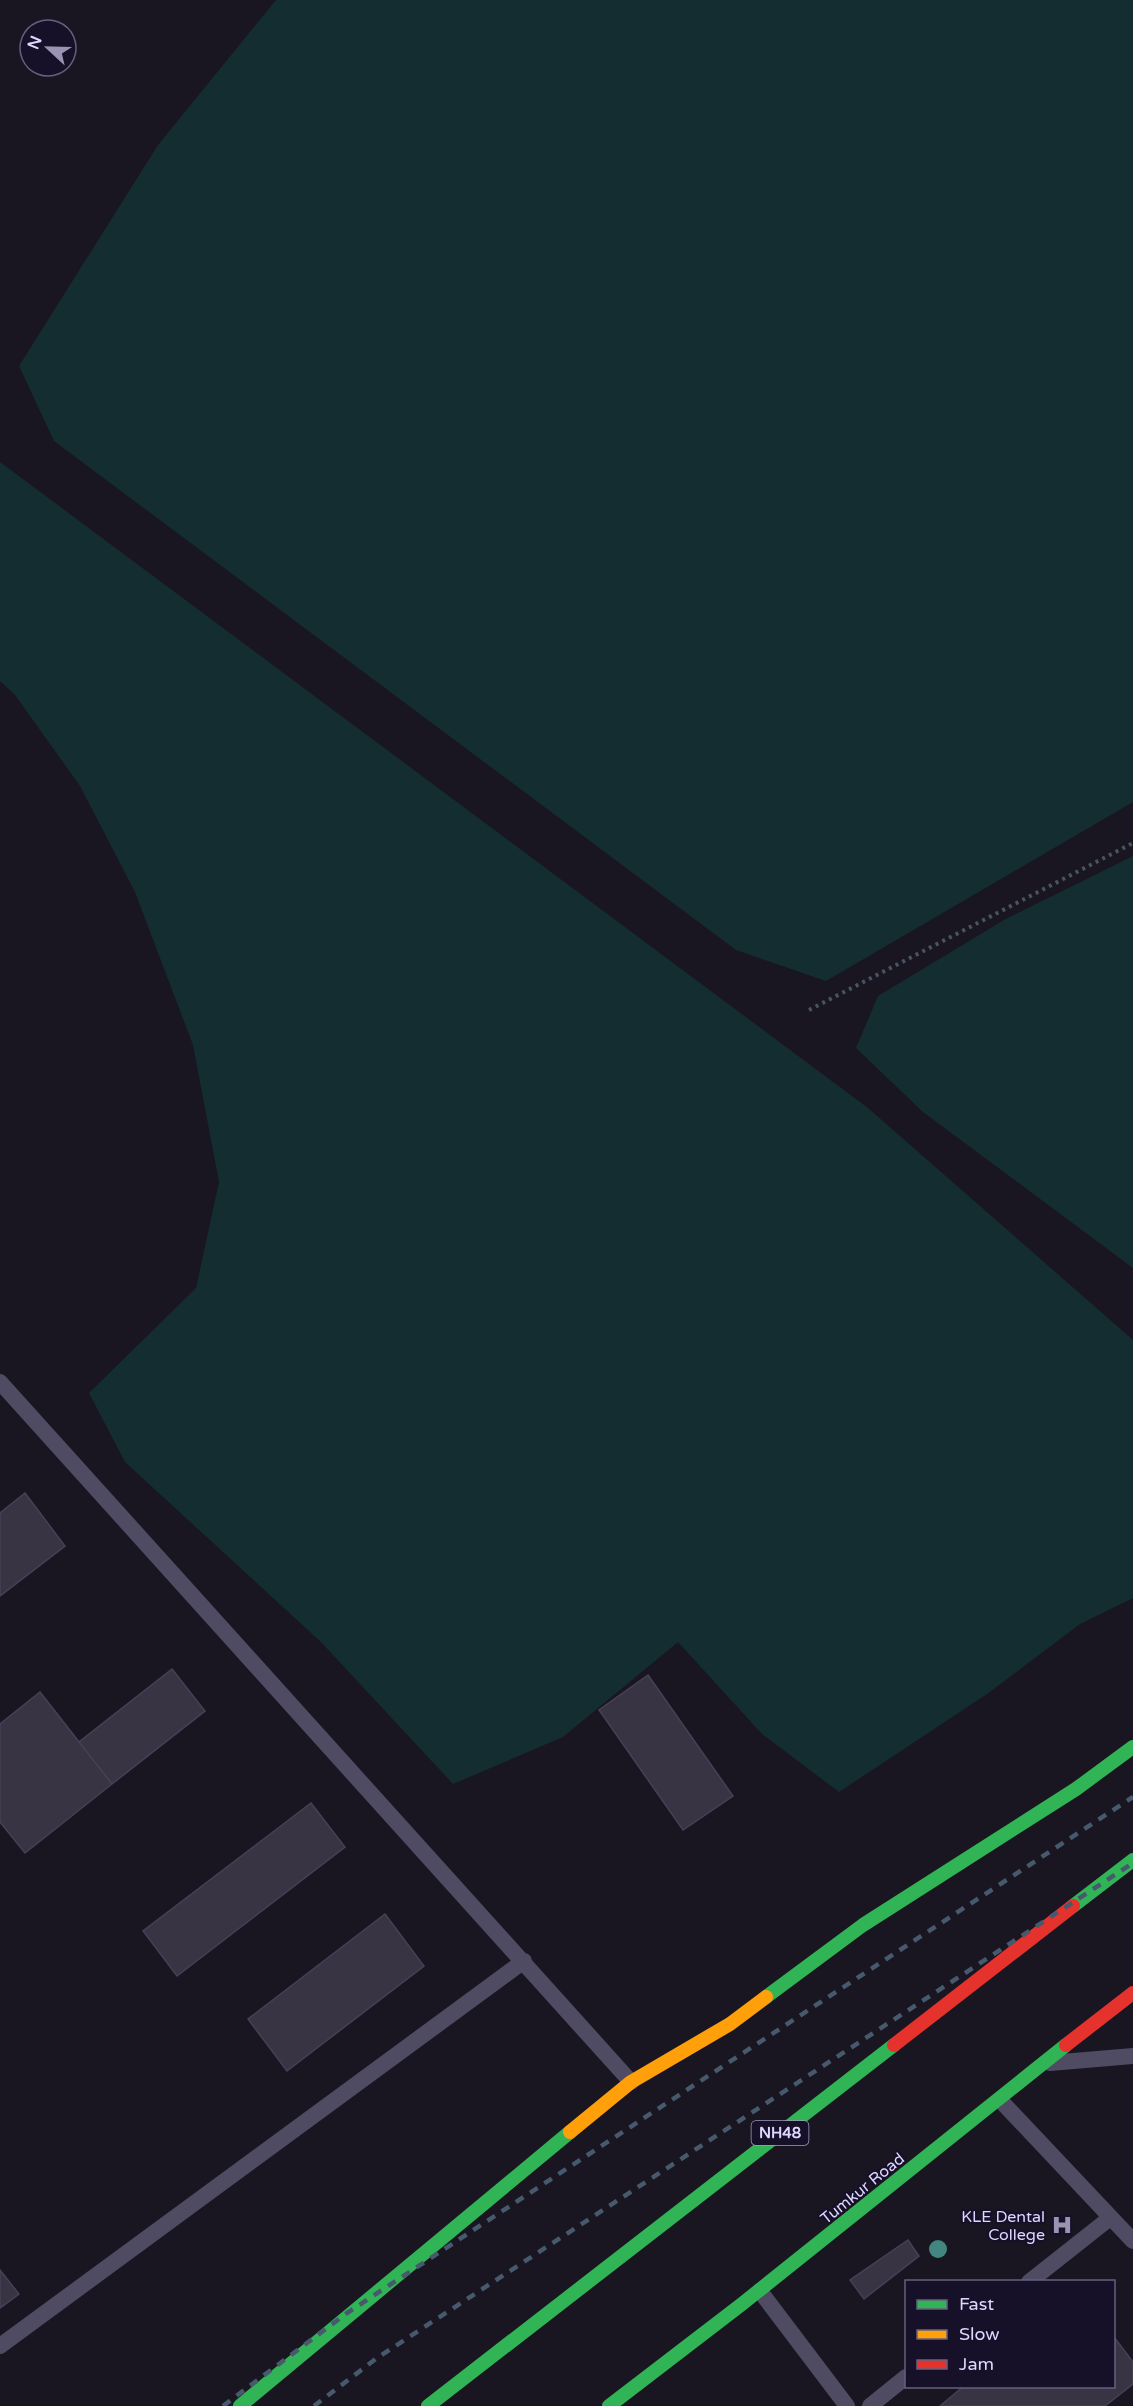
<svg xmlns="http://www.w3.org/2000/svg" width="1133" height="2406" font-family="'Varela Round',sans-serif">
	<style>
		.green { fill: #142d30 }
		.building { fill: #383444; stroke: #464156; stroke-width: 1.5 }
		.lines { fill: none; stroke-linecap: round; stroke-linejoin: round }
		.path { stroke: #495463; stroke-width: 4; stroke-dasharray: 3 4.5; stroke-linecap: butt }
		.lane { stroke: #4e4b63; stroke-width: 16 }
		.fast { stroke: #30b455; stroke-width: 14 }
		.slow { stroke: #ff9f0a; stroke-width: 14 }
		.jam { stroke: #e5322d; stroke-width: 14 }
		.rail { stroke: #47596d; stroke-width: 4.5; stroke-dasharray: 9 8; stroke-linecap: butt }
		.tree { fill: #418680 }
		.labels { text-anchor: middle; stroke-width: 4.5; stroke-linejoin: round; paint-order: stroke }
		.shield { fill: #161028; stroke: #a39bbe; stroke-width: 1.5 }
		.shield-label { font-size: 15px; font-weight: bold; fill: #dfd7ff }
		.street-label { font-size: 16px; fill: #dfd7ff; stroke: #161028 }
		.poi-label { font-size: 16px; fill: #dfd7ff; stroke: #161028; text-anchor: end }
	</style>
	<rect width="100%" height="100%" fill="#191622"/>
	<path class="green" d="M276 0H1133V802L826 981 736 950 54 441 19 366 158 145Z
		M0 462 868 1108 1133 1340V1598L1080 1624 987 1694 839 1792 762 1734 678 1642 563 1737 453 1784 321 1642 125 1462 89 1393 196 1288 219 1182 193 1045 135 892 80 786 15 695 0 681Z
		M1133 856V1268L923 1112 856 1048 878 996 1004 920Z"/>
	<path class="building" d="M25 1493 65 1546 0 1596V1513Z
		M172 1669 205 1711 112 1784 79 1742Z
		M648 1675 733 1796 683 1830 599 1710Z
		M40 1692 112 1784 25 1853 0 1822V1724Z
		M311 1803 345 1847 177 1976 143 1931Z
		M385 1914 424 1966 287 2071 248 2019Z
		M908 2240 919 2256 864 2299 850 2280Z
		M0 2270 19 2294 0 2308Z
		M1114 2337 1133 2362V2384L1105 2406H940L964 2386H1114Z"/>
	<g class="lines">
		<path class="path" d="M809 1010 1133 843"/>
		<path class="lane" d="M0 1382 631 2082
			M1050 2063 1133 2056
			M1000 2100 1133 2241
			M1029 2282 1110 2218
			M760 2291 847 2406
			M0 2346 524 1961
			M870 2406 906 2377"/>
		<path class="fast" d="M1073 1906 1133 1860
			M766 1997 863 1925 1076 1789 1133 1747
			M240 2406 570 2132
			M428 2406 894 2045
			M609 2406 742 2304 1066 2045"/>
		<path class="slow" d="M570 2132 631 2082 730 2024 766 1997"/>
		<path class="jam" d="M894 2045 1073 1906
			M1066 2045 1133 1993"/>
		<path class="rail" d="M223 2406 347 2313 1133 1797
			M314 2406 377 2358 1133 1863"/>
	</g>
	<circle class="tree" cx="938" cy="2249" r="9"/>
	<defs>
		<g id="hospital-bare" transform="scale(1.62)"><path d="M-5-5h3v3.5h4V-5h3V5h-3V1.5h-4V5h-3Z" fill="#9a93b2" stroke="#161028" stroke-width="2.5" paint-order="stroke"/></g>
	</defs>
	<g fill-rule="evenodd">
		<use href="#hospital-bare" x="1062" y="2225"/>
	</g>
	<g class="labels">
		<rect class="shield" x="751.5" y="2121" width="57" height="24" rx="4.5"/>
		<g class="shield-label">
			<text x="780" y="2138">NH48</text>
		</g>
		<g class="street-label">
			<text transform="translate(862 2188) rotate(-39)" y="6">Tumkur Road</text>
		</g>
		<g class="poi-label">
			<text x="1045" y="2222">KLE Dental<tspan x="1045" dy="18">College</tspan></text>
		</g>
	</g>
	<rect x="905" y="2280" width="210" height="108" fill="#161028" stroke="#66607e" stroke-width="1.5"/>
	<rect x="917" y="2300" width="30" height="9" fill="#30b455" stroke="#66607e" stroke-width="1.5"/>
	<text x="959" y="2310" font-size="18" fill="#dfd7ff">Fast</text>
	<rect x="917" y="2330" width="30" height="9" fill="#ff9f0a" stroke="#66607e" stroke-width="1.5"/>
	<text x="959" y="2340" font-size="18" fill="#dfd7ff">Slow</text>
	<rect x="917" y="2360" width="30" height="9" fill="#e5322d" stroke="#66607e" stroke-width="1.5"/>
	<text x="959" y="2370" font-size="18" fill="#dfd7ff">Jam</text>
	<g transform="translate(48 48) rotate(292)"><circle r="28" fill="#161028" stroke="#66607e" stroke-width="1.5"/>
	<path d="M0-4.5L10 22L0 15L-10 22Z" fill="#9a93b2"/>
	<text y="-9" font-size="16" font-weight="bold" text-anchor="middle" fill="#dfd7ff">N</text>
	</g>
</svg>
